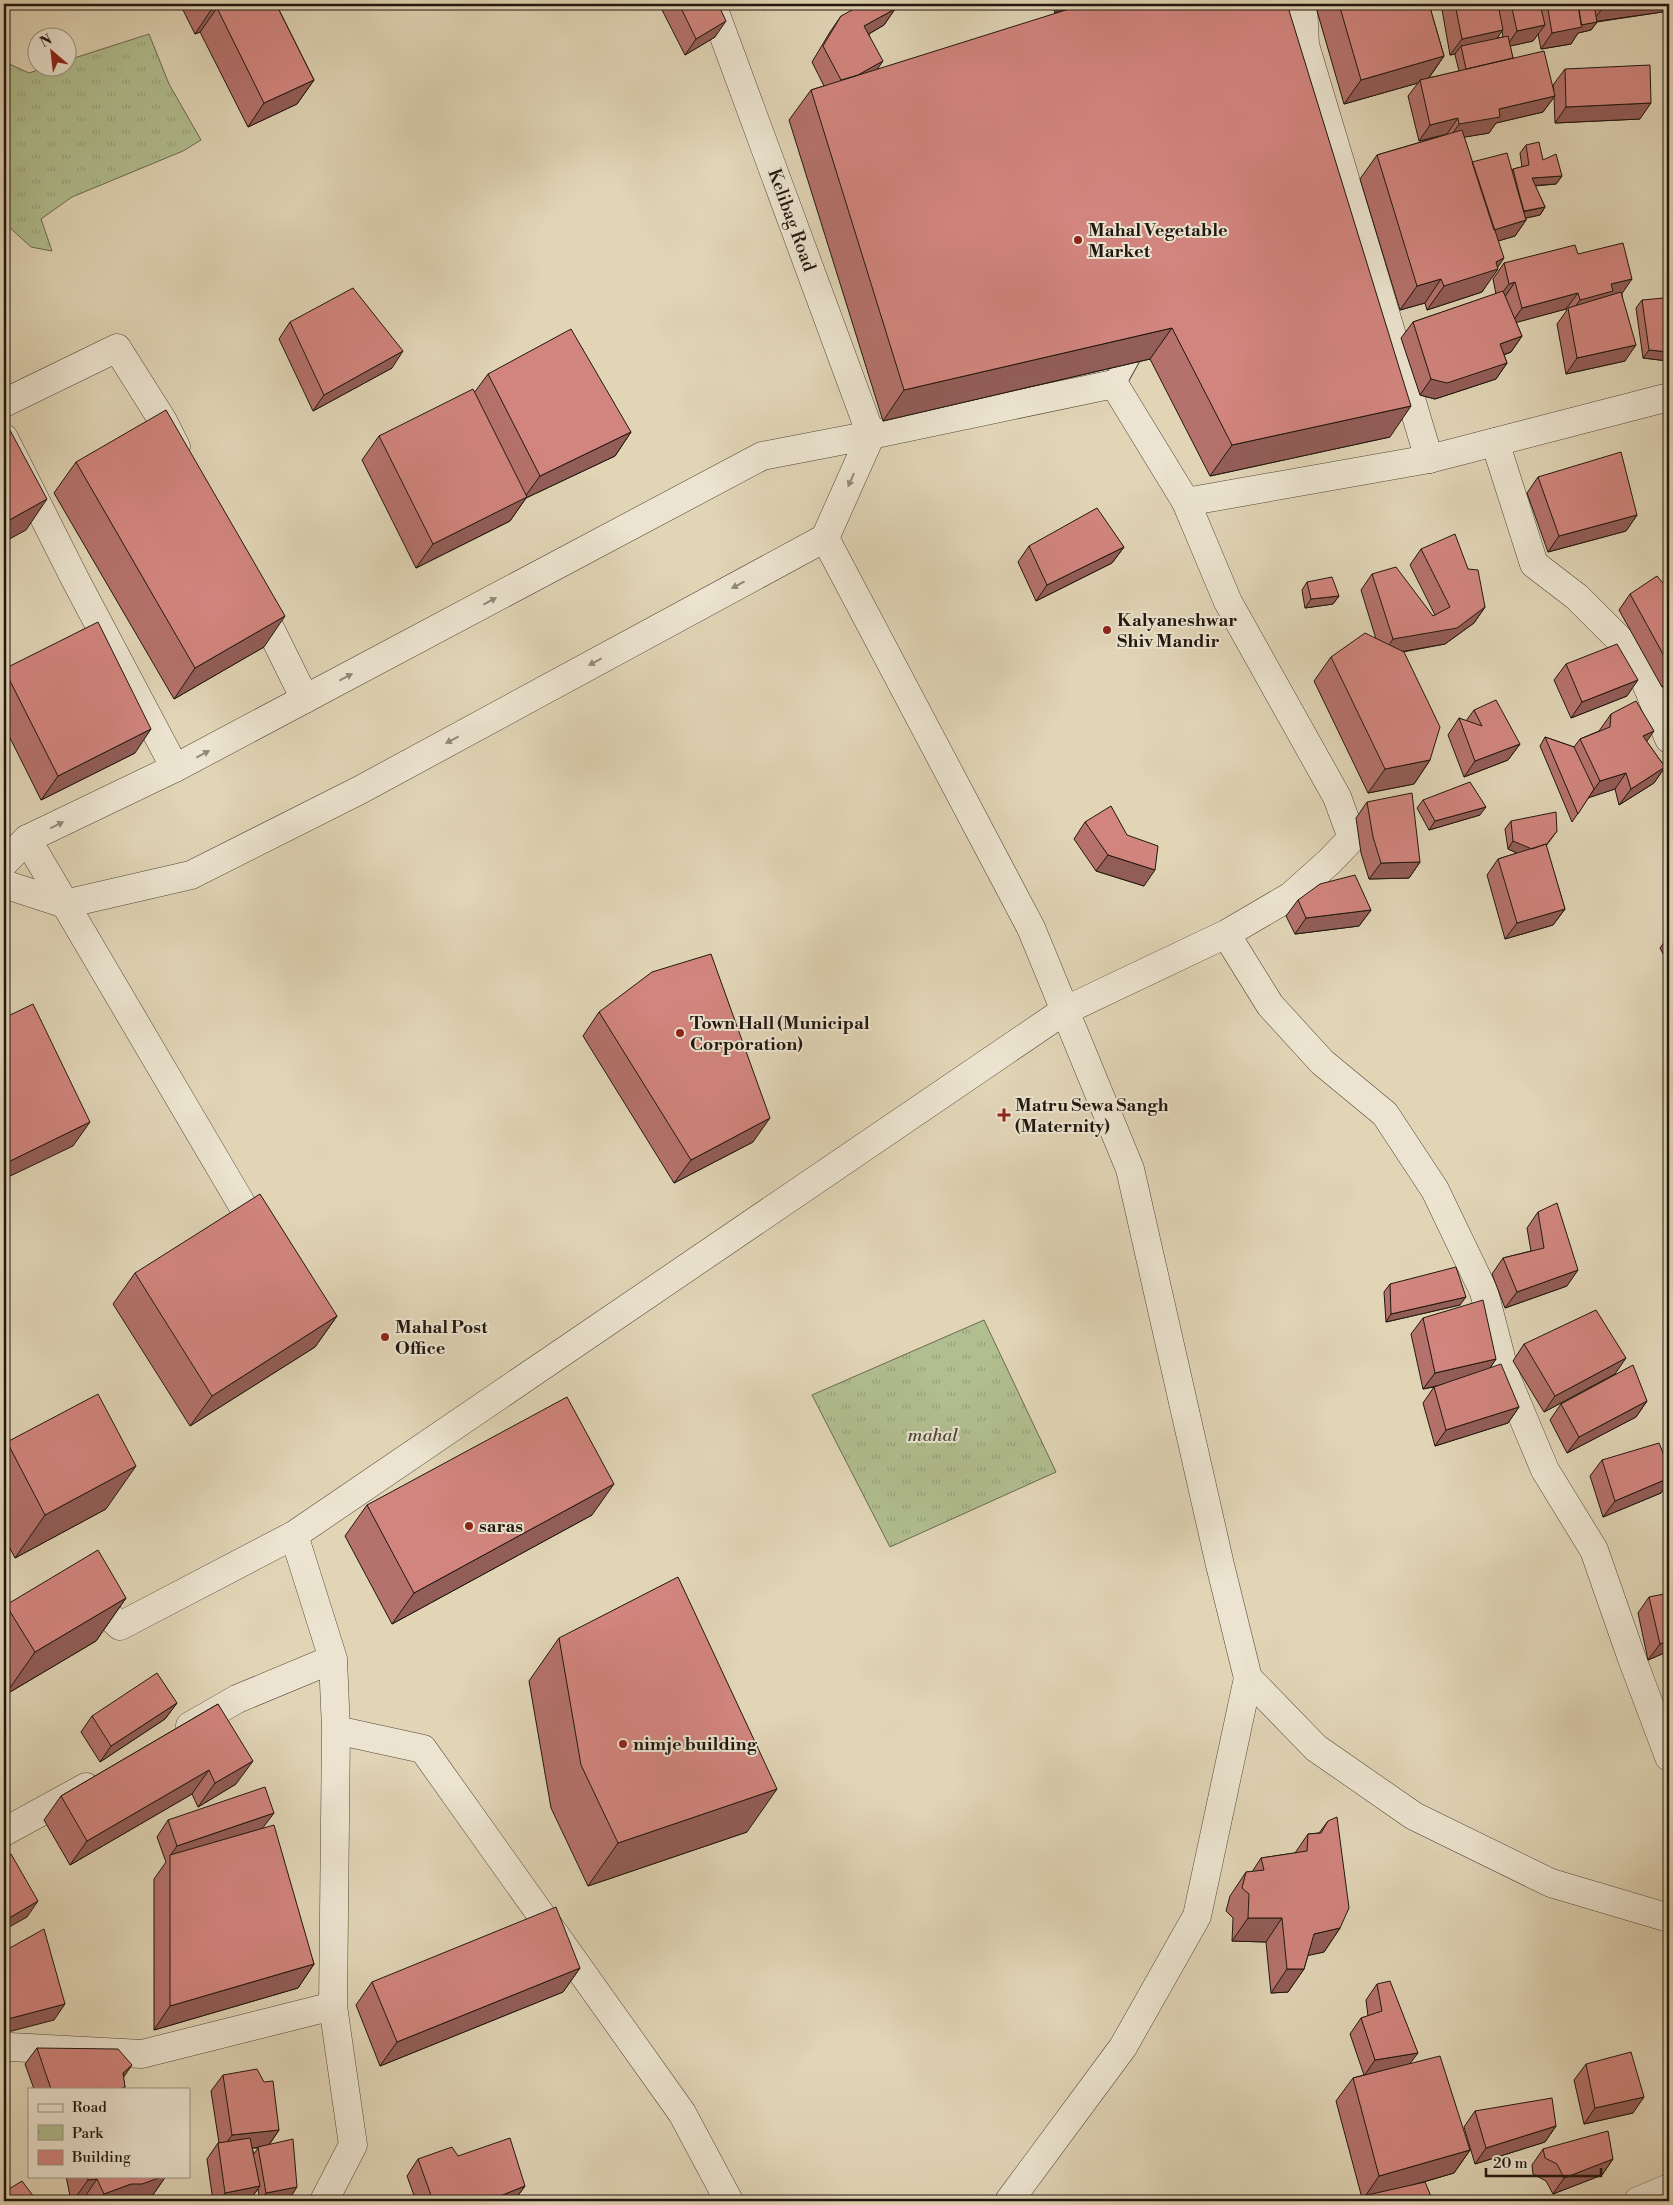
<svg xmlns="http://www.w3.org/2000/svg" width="1673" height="2205" font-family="'Libre Bodoni',serif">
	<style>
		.park { fill: url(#park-tufts); stroke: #686a50 }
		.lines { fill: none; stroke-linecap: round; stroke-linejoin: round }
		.pedestrian-casing { stroke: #504639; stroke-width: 24 }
		.minor-casing { stroke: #504639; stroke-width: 29 }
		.tertiary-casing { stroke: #504639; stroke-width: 29 }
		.pedestrian { stroke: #ece4d0; stroke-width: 22 }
		.minor { stroke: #ece4d0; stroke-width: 28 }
		.tertiary { stroke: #ece4d0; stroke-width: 28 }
		.wall { fill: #b5726c; stroke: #20170f; fill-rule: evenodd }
		.shaded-wall { fill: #935d58; stroke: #20170f }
		.building { fill: #d2857e; stroke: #20170f }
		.oneway { fill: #908879 }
		.poi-dot { fill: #8f2418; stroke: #ece4d0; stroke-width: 2 }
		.labels { text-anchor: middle; stroke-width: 4; stroke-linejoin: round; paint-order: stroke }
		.street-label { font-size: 18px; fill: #20170f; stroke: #ece4d0 }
		.poi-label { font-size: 18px; font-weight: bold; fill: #20170f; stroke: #ece4d0; text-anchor: start }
		.park-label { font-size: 18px; font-style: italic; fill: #4c4936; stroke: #ece4d0 }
	</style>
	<defs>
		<pattern id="park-tufts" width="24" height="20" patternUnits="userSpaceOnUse" patternTransform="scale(1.25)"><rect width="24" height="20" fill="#b1be90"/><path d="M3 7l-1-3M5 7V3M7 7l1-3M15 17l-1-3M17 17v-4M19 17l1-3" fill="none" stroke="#98a37b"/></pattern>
	</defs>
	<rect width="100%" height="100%" fill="#e1d5b6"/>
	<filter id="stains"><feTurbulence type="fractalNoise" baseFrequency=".004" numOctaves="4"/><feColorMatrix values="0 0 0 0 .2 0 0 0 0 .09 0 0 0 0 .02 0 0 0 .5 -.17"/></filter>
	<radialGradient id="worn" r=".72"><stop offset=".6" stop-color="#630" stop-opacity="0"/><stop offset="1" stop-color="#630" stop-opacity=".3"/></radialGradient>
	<path class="park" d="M149 34 169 84 201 140 183 151 72 197 41 219 52 251 31 247 7 225 4 219V68L7 63 29 73 44 68H68V60Z
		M984 1320 1056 1472 890 1547 812 1395Z"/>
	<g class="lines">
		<g class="pedestrian-casing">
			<path id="pedestrian" d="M1114 384 1139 339"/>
		</g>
		<g class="minor-casing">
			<path id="minor" d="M1303 4 1305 45 1429 459
				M4 403 117 348 163 421 176 447
				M4 438 76 581 175 768
				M1495 442 1534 564 1577 597 1634 654 1669 739
				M256 600 305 699
				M27 839 261 1237
				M1226 934 1270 1005 1322 1062 1385 1114 1435 1190 1484 1292 1506 1377 1545 1470 1594 1550 1631 1656 1669 1757
				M294 1535 333 1659 336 1730 333 2006 353 2145 324 2201
				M84 1593 120 1626 294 1535 1064 1011 1226 934 1291 896 1330 861 1352 838 1337 797 1228 602 1186 502
				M190 1726 237 1699 333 1659
				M336 1730 423 1749 682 2113 729 2201
				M4 1832 86 1787
				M4 2049 10 2047 142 2054 333 2006
				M1009 2201 1123 2047 1197 1916 1248 1678
				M1638 2201 1669 2188"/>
		</g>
		<g class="tertiary-casing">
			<path id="tertiary" d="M712 4 871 435
				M825 538 1031 928 1130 1169 1220 1565 1248 1678 1316 1748 1414 1816 1551 1883 1669 1918
				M4 863 27 839 175 768 762 456 871 435 1114 384 1186 502 1429 459 1669 397
				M4 884 65 904 191 875 360 790 825 538 871 435"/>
		</g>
		<use href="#pedestrian" class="pedestrian"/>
		<use href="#minor" class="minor"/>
		<use href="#tertiary" class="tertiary"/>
	</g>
	<path class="wall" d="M180 4H276L314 80 297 104 248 127 200 32 195 34Z
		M659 4H718L715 37 685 55Z
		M762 4H777L764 10Z
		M1052 4H1082L1055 13Z
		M1315 4H1429L1444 56 1429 78 1459 71 1455 55V54L1450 55 1441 4H1669V11L1597 22 1591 30 1578 33 1571 44 1541 49 1538 34 1533 41 1510 46 1513 58 1554 91 1553 85 1565 69 1640 119 1555 123 1554 97 1543 112 1496 123 1489 133 1464 137 1472 162 1512 171 1513 169 1522 167 1520 153 1526 145 1562 176 1556 184 1535 186 1545 207 1540 215 1526 218V220L1515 236 1498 241V266L1482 292 1427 310 1425 303 1400 310 1360 179 1377 155 1445 135 1419 141 1408 96 1418 83 1344 104ZM1502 31 1503 37 1497 38Z
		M895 9 884 25 869 34 878 69 1390 437 1210 476 1150 359 883 421 789 120 811 90 824 86 812 62 830 32 841 16Z
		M1578 254 1622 294 1625 361 1566 374 1557 324 1567 310 1566 309 1516 322 1522 336 1511 352 1504 355 1507 363 1496 379 1435 399 1420 395 1401 338 1413 322 1496 294 1493 279 1504 263Z
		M1642 300 1668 361 1643 358 1636 308Z
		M290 322 392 368 313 411 279 339Z
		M488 374 631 432 615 456 526 498 510 521 416 568 362 460 379 436 474 393Z
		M76 462 264 647 174 699 54 493Z
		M1538 477 1637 515 1626 531 1548 552 1527 493Z
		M1029 546 1124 547 1112 563 1036 601 1018 562Z
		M1421 549 1468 569 1485 607 1474 623 1445 644 1403 652 1430 760 1414 784 1368 793 1314 681 1331 657 1376 639 1361 590 1372 574 1433 616 1435 615 1410 565Z
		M1307 582 1339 596 1333 604 1305 608 1302 590Z
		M1669 590V685L1662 687 1619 610 1630 594Z
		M1566 664 1627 696 1571 718 1554 680Z
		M4 669 135 753 41 800 4 726Z
		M1474 710 1520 744 1508 760 1464 777 1448 735 1459 718 1466 721Z
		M1611 714 1647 742 1665 767 1654 783 1619 805 1615 789 1589 797 1572 822 1540 746 1545 737 1574 747 1580 739 1599 731Z
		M1423 800 1480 815 1429 830 1417 808Z
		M1367 802 1420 862 1409 878 1369 879 1361 853 1356 818Z
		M1511 821 1546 846 1565 909 1553 925 1505 939 1487 875 1498 859 1517 853 1508 849 1505 829Z
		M1085 822 1127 835 1144 886 1096 871 1074 839Z
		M1298 900 1371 910 1359 926 1295 934 1286 916Z
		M1669 935V965L1660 948Z
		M599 1012 753 1142 674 1183 583 1036Z
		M1538 1212 1567 1286 1505 1308 1492 1274 1503 1258 1531 1251 1527 1228Z
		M135 1273 337 1316 315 1347 190 1426 113 1304Z
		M1390 1284 1460 1305 1386 1322 1384 1292Z
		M1423 1318 1496 1359 1490 1368 1519 1407 1508 1423 1435 1446 1423 1403 1434 1387 1423 1389 1411 1334Z
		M1524 1344 1615 1374 1544 1412 1513 1361Z
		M1647 1401 1636 1417 1567 1453 1550 1420 1561 1404Z
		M7 1442 106 1509 15 1558 4 1537V1447Z
		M1602 1460 1669 1468V1481L1661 1493 1603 1517 1590 1476Z
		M367 1505 592 1515 392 1624 345 1536Z
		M1649 1597 1669 1651 1648 1660 1638 1613Z
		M126 1598 96 1641 5 1695 4 1693V1608L6 1605Z
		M559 1638 747 1832 588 1886 551 1808 529 1681Z
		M177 1703 165 1719 100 1762 81 1732 92 1716Z
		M218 1704 236 1784 198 1807 192 1794 70 1865 44 1820 61 1796Z
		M168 1820 263 1828 314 1964 298 1988 154 2030V1879L166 1862 157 1837Z
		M1328 1821 1340 1928 1324 1952 1308 1955 1304 1969 1288 1992 1271 1993 1266 1942 1232 1941 1233 1918 1226 1911 1230 1896 1246 1872H1252L1261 1858 1295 1853 1308 1834 1319 1833Z
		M580 1968 563 1992 380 2066 356 2005 372 1982Z
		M1377 1984 1410 2063 1470 2150 1454 2173 1417 2184 1433 2201H1360L1362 2198 1336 2101 1353 2078 1364 2075 1350 2034 1361 2018 1368 2016 1366 2000Z
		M37 2048 123 2077 125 2087 124 2089H34L25 2064Z
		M1586 2064 1633 2113 1584 2124 1574 2080Z
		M223 2075 279 2130 269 2145 292 2195 260 2201 258 2189 249 2201H213L207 2159 218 2143H219L211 2091ZM252 2148H258L254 2154Z
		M1475 2111 1556 2126 1545 2142 1475 2164 1464 2127Z
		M1543 2149 1613 2159 1602 2175 1553 2194 1546 2181 1533 2174 1532 2165Z
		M458 2156 525 2186 514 2201H416L407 2176 418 2159Z
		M66 2176H166L150 2199 144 2201H71Z"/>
	<path class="shaded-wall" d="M768 4H777L764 10Z
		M1061 4H1082L1055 13Z
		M1621 4H1669V11L1592 22 1604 6Z
		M217 8 200 32 195 34 211 10Z
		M895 9 884 25 853 43 864 26Z
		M726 21 715 37 685 55 696 39Z
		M1597 22 1591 30 1578 33 1571 44 1541 49 1552 33 1579 25Z
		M1545 25 1533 41 1506 47 1517 31Z
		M1503 30 1491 46H1461L1455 54 1450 55 1462 39Z
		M1444 56 1427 80H1420L1418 83 1344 104 1361 80Z
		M883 61 872 77 843 83Z
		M314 80 297 104 248 127 264 103Z
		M1555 96 1543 112 1496 123 1489 133 1448 140 1459 124 1499 109Z
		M1651 103 1640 119 1555 123 1566 107Z
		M1458 118 1447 134 1419 141 1430 125Z
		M1562 176 1556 184 1526 186 1532 178Z
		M1545 207 1540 215 1517 220 1523 212Z
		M1526 220 1515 236 1478 247 1490 231Z
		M1504 258 1496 270 1498 269 1482 292 1427 310 1444 286Z
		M1441 279 1425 303 1400 310 1417 286Z
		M1632 279 1621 295 1569 315 1580 300 1611 284Z
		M1515 282 1504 298 1497 300 1509 284Z
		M1578 293 1566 309 1511 324 1522 308Z
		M1172 328 1150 359 883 421 904 390Z
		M1522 336 1511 352 1488 360 1500 344Z
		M1636 345 1625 361 1566 374 1577 358Z
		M1649 350 1669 352V358L1668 361 1643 358Z
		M403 351 392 368 313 411 324 395Z
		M1507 363 1496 379 1435 399 1420 395 1431 379Z
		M1411 406 1390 437 1210 476 1232 445Z
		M631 432 615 456 526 498 510 521 416 568 433 544 524 498 540 476Z
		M47 499 26 530 4 542V523Z
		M1637 515 1626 531 1548 552 1559 536Z
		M1124 547 1112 563 1036 601 1047 585Z
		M1339 596 1333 604 1305 608 1311 599Z
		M1485 607 1474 623 1445 644 1382 655 1393 639Z
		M285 616 264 647 174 699 195 668Z
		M1669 676V685L1662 687Z
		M1638 680 1627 696 1571 718 1582 702Z
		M151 729 135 753 41 800 58 776Z
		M1654 731 1643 747V736Z
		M1520 744 1508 760 1464 777 1475 761Z
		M1430 760 1414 784 1368 793 1385 769Z
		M1665 767 1654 783 1619 805 1631 789Z
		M1626 773 1615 789 1588 798 1600 781Z
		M1486 807 1480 815 1429 830 1435 821Z
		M1557 831 1535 861 1508 849 1513 841Z
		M1108 855 1155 870 1144 886 1096 871Z
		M1420 862 1409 878 1369 879 1381 863Z
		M1565 909 1553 925 1505 939 1517 923Z
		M1371 910 1359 926 1295 934 1306 918Z
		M770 1118 753 1142 674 1183 691 1160Z
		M90 1122 73 1146 4 1179V1164Z
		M1578 1270 1567 1286 1505 1308 1517 1292Z
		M1466 1297 1460 1305 1386 1322 1391 1314Z
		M337 1316 315 1347 190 1426 212 1396Z
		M1626 1358 1615 1374 1544 1412 1555 1396Z
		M1496 1359 1485 1375 1423 1389 1435 1373Z
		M1647 1401 1636 1417 1567 1453 1579 1437Z
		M1519 1407 1508 1423 1435 1446 1446 1430Z
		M136 1466 106 1509 15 1558 45 1515Z
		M1669 1478V1481L1661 1493 1603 1517 1615 1501Z
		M614 1484 592 1515 392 1624 414 1593Z
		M126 1598 96 1641 5 1695 35 1652Z
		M1669 1640V1651L1648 1660 1660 1644Z
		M177 1703 165 1719 100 1762 111 1746Z
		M253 1761 236 1784 198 1807 215 1783Z
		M209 1770 192 1794 70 1865 87 1841Z
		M777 1789 747 1832 588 1886 618 1843Z
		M274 1813 262 1829 170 1856 177 1846Z
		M38 1901 27 1917 4 1930V1921Z
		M1248 1918H1282L1266 1942 1232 1941Z
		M1340 1928 1324 1952 1297 1958 1314 1934Z
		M314 1964 298 1988 154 2030 170 2006Z
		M580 1968 563 1992 380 2066 397 2042Z
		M1287 1969H1304L1288 1992 1271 1993Z
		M65 2004 54 2020 4 2033V2020Z
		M1418 2053 1406 2069 1364 2076 1375 2060Z
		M132 2065 121 2081 123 2073Z
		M1644 2097 1633 2113 1584 2124 1595 2108Z
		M1556 2126 1545 2142 1475 2164 1486 2148Z
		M279 2130 268 2146 220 2152 232 2135Z
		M1470 2150 1454 2173 1364 2199V2198L1379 2176Z
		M1613 2159 1602 2175 1553 2194 1564 2178Z
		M164 2176H166L150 2199 144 2201H98L104 2194 131 2184Z
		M97 2179 82 2201H73L88 2180Z
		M260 2186 249 2201H219L225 2193Z
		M525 2186 514 2201H490V2200Z
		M297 2187 292 2195 260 2201 266 2193Z"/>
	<path class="building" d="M208 4H276L314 80 264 103 217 8 211 10Z
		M679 4H718L726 21 696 39Z
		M863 4H892L895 9 864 26 883 61 858 75 841 80 823 46 841 16Z
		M1085 4H1287L1411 406 1232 445 1172 328 904 390 811 90Z
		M1339 4H1429L1444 56 1361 80Z
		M1455 4H1498L1503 30 1462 39Z
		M1511 4H1540L1545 25 1517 31Z
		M1547 4H1578L1582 27 1552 33Z
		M1578 4H1594L1597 22 1581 25Z
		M1603 4H1621L1604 6Z
		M1508 36 1513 58 1466 69 1461 46Z
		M1544 51 1555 96 1499 109 1500 117 1459 124 1458 118 1430 125 1420 80Z
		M1650 65 1651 103 1566 107 1565 69Z
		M1462 130 1504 258 1496 262 1498 269 1444 286 1441 279 1417 286 1377 155Z
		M1539 142 1543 160 1556 154 1562 176 1532 178 1545 207 1524 211 1519 193 1513 169 1529 165 1526 145Z
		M1507 153 1526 220 1494 230 1472 162Z
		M1623 243 1632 279 1611 284 1613 291 1580 300 1578 293 1522 308 1515 282 1509 284 1504 263 1575 245 1578 254Z
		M353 288 403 351 324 395 290 322Z
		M1503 291 1522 336 1500 344 1507 363 1447 383 1431 379 1413 322Z
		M1621 292 1636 345 1577 358 1568 308Z
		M1664 298 1669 329V352L1649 350 1642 300Z
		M571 329 631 432 540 476 488 374Z
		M473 389 527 497 433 544 379 436Z
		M166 410 285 616 195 668 76 462Z
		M4 419 47 499 4 523Z
		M1621 452 1637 515 1559 536 1538 477Z
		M1097 508 1124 547 1047 585 1029 546Z
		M1455 534 1468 569 1478 570 1485 607 1457 628 1393 639 1372 574 1396 567 1433 616 1450 607 1421 549Z
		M1657 576 1669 590V665L1630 594Z
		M1332 577 1339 596 1311 599 1307 582Z
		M98 622 151 729 58 776 4 669Z
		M1365 633 1404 652 1440 727 1430 760 1385 769 1331 657Z
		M1617 644 1638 680 1582 702 1566 664Z
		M1496 700 1520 744 1475 761 1459 718 1482 726 1474 710Z
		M1636 701 1654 731 1643 736 1665 767 1631 789 1626 773 1600 781 1580 739 1610 727 1611 714Z
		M1545 737 1574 747 1594 789 1578 814Z
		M1470 782 1486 807 1435 821 1423 800Z
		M1412 793 1420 862 1381 863 1373 837 1367 802Z
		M1111 806 1127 835 1158 846 1155 870 1108 855 1085 822Z
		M1556 812 1557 831 1546 845V844L1532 849 1513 841 1511 821Z
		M1546 844 1565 909 1517 923 1498 859Z
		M1355 875 1371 910 1306 918 1298 900 1320 884Z
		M711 954 770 1118 691 1160 599 1012 652 972Z
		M33 1004 90 1122 4 1164V1018Z
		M260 1194 337 1316 212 1396 135 1273Z
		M1557 1203 1578 1270 1517 1292 1503 1258 1544 1248 1538 1212Z
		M1456 1267 1466 1297 1391 1314 1390 1284Z
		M1483 1300 1496 1359 1435 1373 1423 1318Z
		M1596 1310 1626 1358 1555 1396 1524 1344Z
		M1501 1364 1519 1407 1446 1430 1434 1387Z
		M1633 1365 1647 1401 1579 1437 1561 1404Z
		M98 1394 136 1466 45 1515 7 1442Z
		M567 1397 614 1484 414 1593 367 1505Z
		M1659 1443 1669 1468V1478L1615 1501 1602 1460Z
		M98 1550 126 1598 35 1652 6 1605Z
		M678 1577 777 1789 618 1843 581 1765 559 1638Z
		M1669 1593V1640L1660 1644 1649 1597Z
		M157 1673 177 1703 111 1746 92 1716Z
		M218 1704 253 1761 215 1783 209 1770 87 1841 61 1796Z
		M265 1787 274 1813 177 1846 168 1820Z
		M1337 1817 1349 1908 1340 1928 1314 1934 1304 1969H1287L1282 1918H1248L1249 1894 1242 1888 1246 1872 1264 1870 1261 1858 1307 1851 1308 1834 1321 1833 1328 1821Z
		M274 1825 314 1964 170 2006V1855Z
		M11 1854 38 1901 4 1921V1858Z
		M556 1907 580 1968 397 2042 372 1982Z
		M44 1929 65 2004 4 2020V1957L5 1956 8 1949Z
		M1390 1981 1418 2053 1375 2060 1361 2018 1382 2011 1377 1984Z
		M37 2048 118 2049 132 2065 123 2073 125 2087 119 2089H51Z
		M1631 2052 1644 2097 1595 2108 1586 2064Z
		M1440 2056 1470 2150 1379 2176 1353 2078Z
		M257 2069 264 2082 273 2081 279 2130 232 2135 223 2075Z
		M1552 2098 1556 2126 1486 2148 1475 2111Z
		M1608 2131 1613 2159 1564 2178 1557 2164 1545 2158 1543 2149Z
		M250 2138 260 2186 225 2193 218 2143Z
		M510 2138 525 2186 490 2200 491 2201H433L418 2159 452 2147 458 2156Z
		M293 2139 297 2187 266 2193 258 2147Z
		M87 2176H164L142 2184H131L104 2194 97 2179 88 2180Z
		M22 2181 37 2201H4V2192Z
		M1425 2182 1433 2201H1364L1363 2196Z"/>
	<defs><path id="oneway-solid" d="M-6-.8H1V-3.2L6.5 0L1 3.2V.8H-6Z" transform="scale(1.25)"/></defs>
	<g class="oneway">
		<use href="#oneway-solid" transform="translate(851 480) rotate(114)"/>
		<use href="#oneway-solid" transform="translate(738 585) rotate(152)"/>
		<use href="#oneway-solid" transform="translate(490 601) rotate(-28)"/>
		<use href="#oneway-solid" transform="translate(595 662) rotate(152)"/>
		<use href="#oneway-solid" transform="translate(346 677) rotate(-28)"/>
		<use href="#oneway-solid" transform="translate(452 740) rotate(152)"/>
		<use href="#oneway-solid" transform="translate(203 754) rotate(-28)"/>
		<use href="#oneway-solid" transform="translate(57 825) rotate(-26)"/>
	</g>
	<g class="poi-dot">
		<circle cx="1078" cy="240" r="5"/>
		<circle cx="1107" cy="630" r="5"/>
		<circle cx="680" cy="1033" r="5"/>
		<path d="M1001.5 1107.5h5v5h5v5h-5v5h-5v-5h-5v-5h5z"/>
		<circle cx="385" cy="1337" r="5"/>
		<circle cx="469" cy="1526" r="5"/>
		<circle cx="623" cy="1744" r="5"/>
	</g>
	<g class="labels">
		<g class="street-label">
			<text transform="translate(792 220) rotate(70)" y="6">Kelibag Road</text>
		</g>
		<g class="poi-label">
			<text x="1088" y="236">Mahal Vegetable<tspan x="1088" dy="21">Market</tspan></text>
			<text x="1117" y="626">Kalyaneshwar<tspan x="1117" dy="21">Shiv Mandir</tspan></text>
			<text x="690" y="1029">Town Hall (Municipal<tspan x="690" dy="21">Corporation)</tspan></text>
			<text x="1015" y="1111">Matru Sewa Sangh<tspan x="1015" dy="21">(Maternity)</tspan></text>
			<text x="395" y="1333">Mahal Post<tspan x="395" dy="21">Office</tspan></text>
			<text x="479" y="1532">saras</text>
			<text x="633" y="1750">nimje building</text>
		</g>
		<g class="park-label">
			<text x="933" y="1441">mahal</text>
		</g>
	</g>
	<rect width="1673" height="2205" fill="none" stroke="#e1d5b6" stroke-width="20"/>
	<rect x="5" y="5" width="1663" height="2195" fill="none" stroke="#20170f" stroke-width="2.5"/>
	<rect x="10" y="10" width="1653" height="2185" fill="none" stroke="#20170f"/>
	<rect x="28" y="2088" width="162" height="90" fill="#ece4d0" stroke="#9a9283"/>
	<rect x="38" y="2104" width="25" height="8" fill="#ece4d0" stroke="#9a9283"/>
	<text x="72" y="2112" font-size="15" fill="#20170f">Road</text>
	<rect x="38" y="2125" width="25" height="15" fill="url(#park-tufts)" stroke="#9a9283"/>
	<text x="72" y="2138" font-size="15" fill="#20170f">Park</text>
	<rect x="38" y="2150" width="25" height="15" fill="#d2857e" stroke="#9a9283"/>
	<text x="72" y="2162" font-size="15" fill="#20170f">Building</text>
	<g transform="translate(52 52) rotate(332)"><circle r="24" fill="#ece4d0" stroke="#9a9283"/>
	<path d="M0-4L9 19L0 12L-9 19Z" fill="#8f2418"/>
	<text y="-8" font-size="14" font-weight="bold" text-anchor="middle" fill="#20170f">N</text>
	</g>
	<path d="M1486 2168v8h115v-8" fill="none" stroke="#20170f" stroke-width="2.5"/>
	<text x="1493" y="2168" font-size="15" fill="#20170f" stroke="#ece4d0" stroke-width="4" paint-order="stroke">20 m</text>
	<rect width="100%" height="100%" filter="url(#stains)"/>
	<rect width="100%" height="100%" fill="url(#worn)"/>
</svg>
